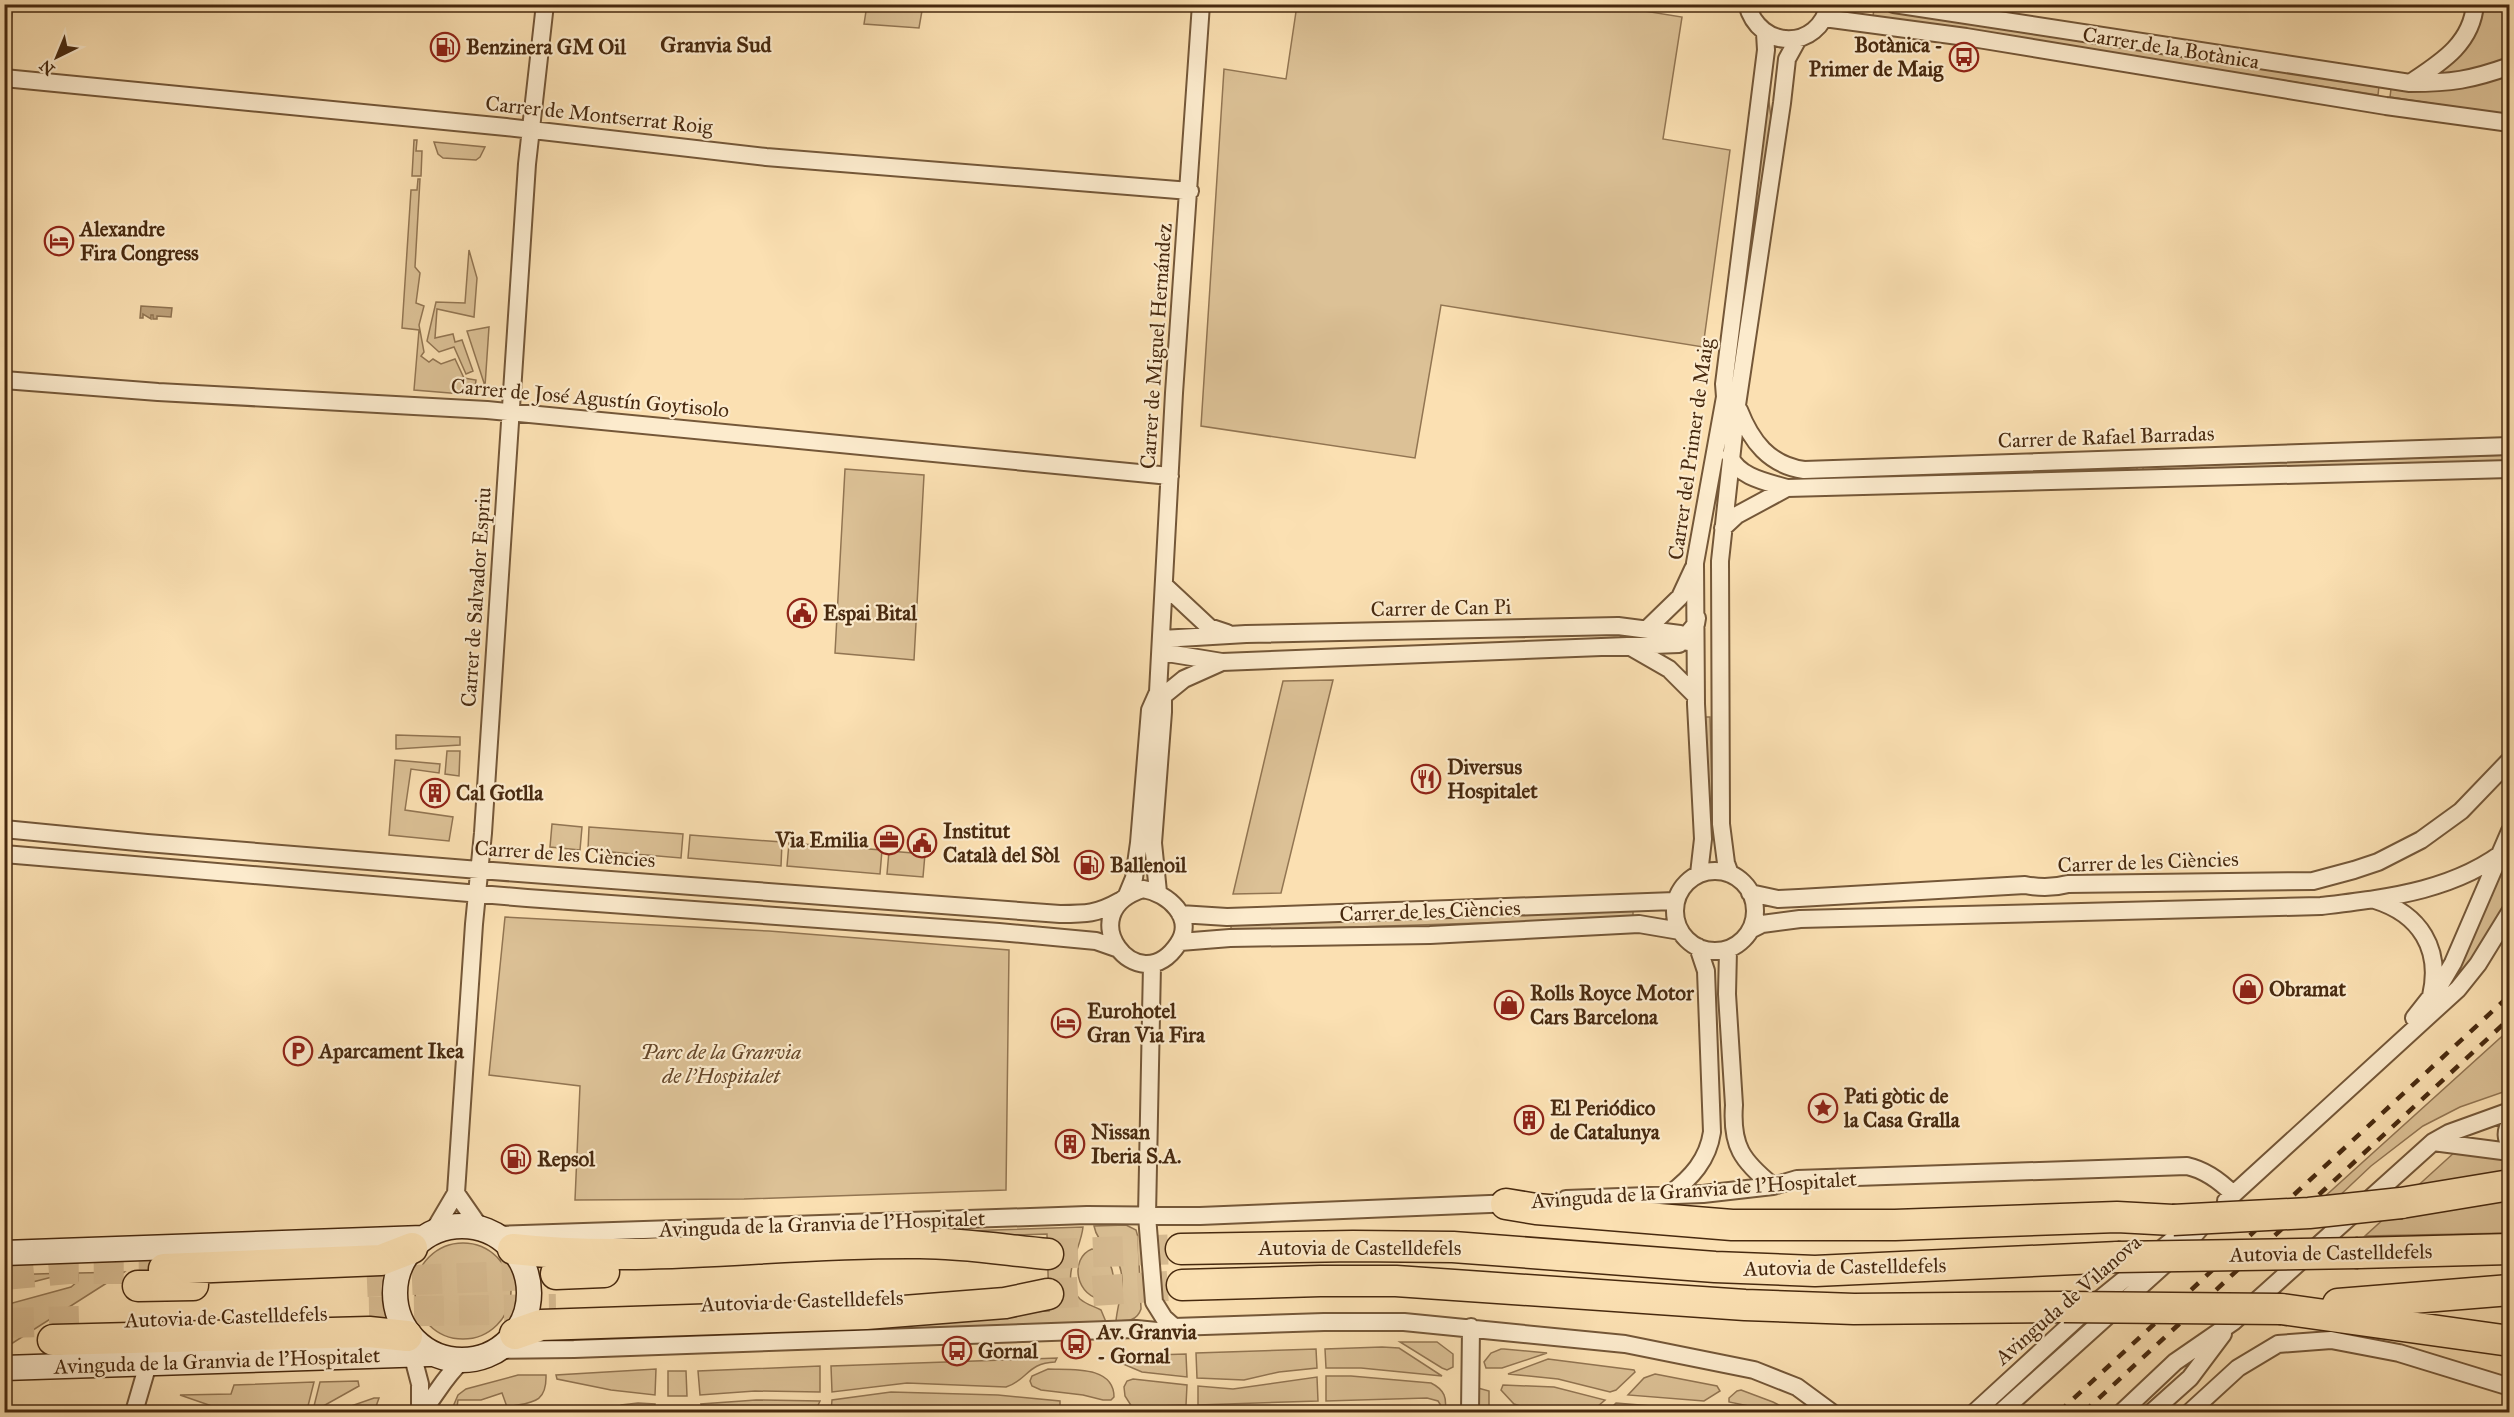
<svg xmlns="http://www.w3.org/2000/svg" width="2514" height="1417" font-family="'IM FELL Great Primer',serif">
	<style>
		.green { fill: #dcc196; stroke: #927552; stroke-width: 1.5 }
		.water { fill: #bea27b; stroke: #8e7250; stroke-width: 1.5 }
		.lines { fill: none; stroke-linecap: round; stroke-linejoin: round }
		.motorway-tunnel { stroke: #d7bb91; stroke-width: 30; stroke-dasharray: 30 15; stroke-linecap: butt }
		.minor-casing { stroke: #745738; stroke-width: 20 }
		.secondary-casing { stroke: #47290f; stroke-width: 27 }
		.motorway-casing { stroke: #47290f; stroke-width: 33 }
		.minor { stroke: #fcebcd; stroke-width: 16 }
		.secondary { stroke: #fcebcd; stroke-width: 24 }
		.motorway { stroke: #fbe0b2; stroke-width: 30 }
		.rail { stroke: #47290f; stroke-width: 4.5; stroke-dasharray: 10 10; stroke-linecap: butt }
		.motorway-bridge-casing { stroke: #47290f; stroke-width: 33; stroke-linecap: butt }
		.motorway-bridge { stroke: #fbe0b2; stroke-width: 30 }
		.labels { text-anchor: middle; stroke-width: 4.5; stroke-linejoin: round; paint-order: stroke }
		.poi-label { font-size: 21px; font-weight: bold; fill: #47290f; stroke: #fcebcd; text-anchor: start }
		.street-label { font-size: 21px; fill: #47290f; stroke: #fcebcd }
		.park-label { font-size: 21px; font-style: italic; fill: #65472a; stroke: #fcebcd }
		.neighbourhood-label { font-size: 22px; font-weight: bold; fill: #47290f; stroke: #fcebcd }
	</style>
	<rect width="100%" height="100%" fill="#fbe0b2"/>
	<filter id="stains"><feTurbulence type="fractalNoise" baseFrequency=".00333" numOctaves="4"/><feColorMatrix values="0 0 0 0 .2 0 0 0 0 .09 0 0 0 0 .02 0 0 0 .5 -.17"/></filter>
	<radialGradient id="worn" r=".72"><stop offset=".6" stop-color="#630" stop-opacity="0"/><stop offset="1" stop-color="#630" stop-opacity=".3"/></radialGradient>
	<path class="green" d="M4 5H13L6 68H4Z
		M867 5H923L919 28 864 24Z
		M1607 5 1682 17 1663 139 1730 150 1703 347 1441 305 1415 458 1201 426 1224 69 1286 79 1297 5Z
		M2483 5H2509V61L2472 74 2430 77C2458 61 2480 38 2483 5Z
		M1874 9 2379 86 2378 95 1924 25 1873 16Z
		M2509 75V115L2390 97 2391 89C2438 93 2465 86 2509 75Z
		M1768 94 1771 118 1746 301H1744L1742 288Z
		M414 140H417L416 151H422L421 176H412Z
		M434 142 485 147 480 157 476 160 443 158 438 154Z
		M418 179H420L415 267 420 273 416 303 424 306 419 325 424 352 421 356 429 362 433 359 441 364 455 359 464 378 476 380 474 395 414 390 419 330 402 328 411 190H417Z
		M469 250 477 278 474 317 437 309 435 338 453 334 455 342 462 340 473 371 466 374 454 347 439 352 427 341 436 302 465 303Z
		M489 327 485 386 467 331Z
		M2510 455 2509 463 2143 475V467Z
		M2137 467V475L1901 476 1906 475Z
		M845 469 924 475 914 660 835 653Z
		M1333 680 1281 893 1233 894 1283 681Z
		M1702 717H1710L1713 819H1706Z
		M396 735 460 737V745L396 749Z
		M447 751H460L459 776 445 774Z
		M395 760 440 764 439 773 411 769 405 810 453 817 449 841 389 835Z
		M552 824 582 827 580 850 550 847Z
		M589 827 683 834 681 858 588 850Z
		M690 835 782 842 781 866 688 858Z
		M789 843 882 850 880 874 787 866Z
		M889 851 925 854 923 877 887 874Z
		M2509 853V903L2482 951 2454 987H2443Z
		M1633 910V918L1231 931V923Z
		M505 917 769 931 1009 950 1006 1190 744 1199 575 1200 580 1086 489 1075Z
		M2509 1030V1090L2460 1107 2423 1126 2371 1166 2336 1199H2322Z
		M2456 1151 2509 1157V1174L2412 1191Z
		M2509 1195V1233L2365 1236 2387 1216Z
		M1126 1225 1136 1230 1138 1237 1141 1309C1137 1321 1128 1321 1116 1321 1118 1299 1129 1278 1115 1257 1107 1245 1097 1241 1094 1226Z
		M1083 1227C1081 1250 1058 1279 1080 1299 1087 1305 1094 1306 1101 1310L1106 1322 554 1340V1329L1049 1311 1047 1234 929 1238 900 1233Z
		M415 1291a48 48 0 1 1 96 0a48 48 0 1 1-96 0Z
		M1092 1249C1111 1253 1116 1276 1113 1293L1105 1300C1075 1298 1069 1258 1092 1249Z
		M124 1272 8 1346H5V1305L71 1287 78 1281V1273Z
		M68 1273 5 1289V1275Z
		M1400 1342H1437L1453 1354V1367L1447 1370 1442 1368Z
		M1382 1347 1399 1348 1442 1376 1361 1368H1326L1325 1349Z
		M1316 1349 1317 1368 1279 1372 1244 1380 1197 1378 1196 1353Z
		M1501 1349H1504L1547 1353 1502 1368H1486L1484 1362 1491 1353Z
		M1186 1354 1187 1377 1142 1372 1123 1364 1121 1356Z
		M1057 1358 1055 1362C1027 1363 1028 1380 1006 1387L907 1383 832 1392 831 1366Z
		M1548 1359 1634 1370 1635 1372 1616 1390 1610 1392 1558 1379 1508 1374Z
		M820 1366V1392L755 1391 700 1395 698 1371Z
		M656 1369 655 1395 611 1390 557 1379 556 1375Z
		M1048 1369C1070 1370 1114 1365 1114 1397L1111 1400H1103L1083 1395 1041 1390 1032 1386 1030 1381 1032 1376Z
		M668 1371H686L687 1396H668Z
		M1655 1374 1717 1386 1720 1391 1704 1401 1628 1395 1644 1378Z
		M518 1375H546C547 1405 530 1402 507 1407L502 1393 481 1400H458L457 1407 482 1412H466L452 1409 458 1395 466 1389Z
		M1326 1376H1351L1431 1383C1445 1390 1447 1398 1445 1412L1438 1401 1427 1398 1326 1401Z
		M1317 1377 1318 1401 1198 1405V1386L1233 1389Z
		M1133 1379 1187 1385 1186 1405 1132 1407 1125 1396 1124 1387 1127 1381Z
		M358 1381 359 1386 318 1409 313 1410 320 1382Z
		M314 1382 307 1410 229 1412 180 1395 231 1394 234 1385Z
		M1503 1385 1554 1387 1605 1400 1591 1412H1563L1527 1408 1514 1404 1501 1390Z
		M1478 1388 1489 1391V1412H1478Z
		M1741 1390 1773 1402 1792 1412H1778L1729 1402V1398L1737 1391Z
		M891 1392 998 1395 1060 1401V1412H1023V1410L831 1412 832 1400Z
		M374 1398H379L374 1412H334Z
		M756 1400 820 1401 815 1412H704L701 1404Z
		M638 1403 655 1404 654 1412H615L621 1405Z
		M1616 1403 1701 1410 1698 1412H1610L1608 1411Z"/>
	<path class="water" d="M141 306 172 308 171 317 157 316V319H153V315H151V319L143 314V318H140Z"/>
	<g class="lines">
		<path class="motorway-tunnel" d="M1048 1254 1181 1249
			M4 1275 69 1269H164
			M367 1282 556 1274
			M1048 1294 1182 1285
			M369 1312 556 1309
			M4 1323 83 1321"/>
		<g class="minor-casing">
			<path id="minor" d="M1747 4C1759 51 1819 51 1829 4
				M1894 4 2410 83C2451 83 2471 80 2510 66
				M1824 18 1966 37 2386 106 2510 123
				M4 78 506 127 766 157 1190 191
				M2410 83C2440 63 2472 44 2475 4
				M4 380 158 392 487 410 1170 476
				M1739 410C1751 441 1769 465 1804 470L2510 446
				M1730 456C1738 477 1767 482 1787 488
				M1723 528 1737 515 1787 488 2510 469
				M1164 585 1209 627 1227 633
				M1647 629 1680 597 1693 569
				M1162 639 1246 634 1618 626 1680 634 1688 642
				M1629 646 1669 669 1696 696
				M1161 652 1222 662 1679 644 1696 624 1697 618
				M1163 696 1184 679 1222 662
				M4 829 147 843 479 870 1060 914C1086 914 1097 914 1120 901
				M4 854 527 898 999 932 1096 941 1116 948
				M1675 911a40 40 0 1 1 80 0a40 40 0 1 1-80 0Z
				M1699 874 1703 839 1696 704 1695 563 1725 397 1724 384 1766 50 1765 33
				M1730 874 1726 863 1721 824 1720 561 1737 405 1782 103 1787 59 1798 39
				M1143 889C1168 893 1196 918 1178 944 1138 1004 1069 912 1143 889Z
				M1158 892 1153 843 1163 712V696L1158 692
				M1750 893 1778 899 1799 898 2025 885C2040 888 2053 888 2068 884L2313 881 2354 870 2378 862 2421 840 2461 811 2510 760
				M1127 895 1134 878 1139 843 1150 710 1158 692 1174 393 1201 4
				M2375 900C2420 914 2442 949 2431 996
				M1180 914 1227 917 1675 901
				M1752 929 1762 924 1800 919 2321 906C2387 898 2456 891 2510 847
				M1180 942 1230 938 1430 935 1639 924 1680 931
				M1728 950 1727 994 1734 1105C1731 1146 1742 1161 1773 1186
				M1152 965 1147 1216 1154 1302 1164 1318 1174 1327
				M2414 1018 2440 985 2453 963 2510 831
				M2510 1124C2505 1131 2506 1139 2510 1145
				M2433 1142 2510 1152
				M456 1193 481 1229
				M1670 1194C1691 1178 1708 1160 1712 1132L1706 971 1698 947
				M1566 1199 1703 1194 1773 1186 1797 1179 2187 1166C2205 1170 2220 1181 2233 1194
				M2226 1201 2458 989 2478 964 2510 912
				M433 1232 456 1193 474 924 483 833 527 164 545 4
				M496 1235 1087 1215 1200 1216 1514 1203
				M410 1346 420 1384V1412
				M497 1350 574 1349 1136 1329 1157 1331 1174 1327 1324 1322H1404L1625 1344 1754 1370 1797 1387 1831 1412
				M134 1412 148 1364
				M422 1412C436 1395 445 1376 462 1361
				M1470 1412 1471 1327
				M1975 1412 2084 1312 2175 1238 2196 1231
				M2001 1412 2184 1247 2208 1219
				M2122 1412 2175 1362 2233 1322 2433 1142 2449 1133 2510 1111
				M2152 1412 2190 1378 2223 1334
				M2190 1412 2238 1368 2278 1344 2331 1340 2399 1353 2510 1387"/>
		</g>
		<g class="secondary-casing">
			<path id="secondary" d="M395 1293a67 67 0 1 1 134 0a67 67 0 1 1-134 0Z
				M4 1253 423 1238
				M4 1368 429 1354"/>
		</g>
		<g class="motorway-casing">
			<path id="motorway" d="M2401 1203 2510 1185
				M1506 1204 1536 1209 1732 1225H1895L2117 1217 2173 1220
				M513 1249C648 1264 784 1241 920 1243 962 1243 1005 1250 1048 1254
				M1181 1249 1353 1246 1453 1247 1715 1267 1815 1271 2118 1257
				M2358 1253 2510 1249
				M164 1269 381 1260 412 1248
				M556 1274 604 1272
				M1182 1285 1320 1281H1396L1745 1305 1854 1309 2064 1307
				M138 1286 193 1285
				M2338 1304 2510 1290
				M2281 1309 2510 1341
				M515 1334 541 1325 866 1314 1005 1303 1048 1294
				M53 1340 369 1332 407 1336"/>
		</g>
		<use href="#minor" class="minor"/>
		<use href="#secondary" class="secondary"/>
		<use href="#motorway" class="motorway"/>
		<path class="rail" d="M2059 1412 2510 995
			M2084 1412 2510 1018"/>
		<g class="motorway-bridge-casing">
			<path id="motorway-bridge" d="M2173 1220 2309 1213 2401 1203
				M2118 1257 2358 1253
				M2064 1307 2281 1309"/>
		</g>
		<use href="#motorway-bridge" class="motorway-bridge"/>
	</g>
	<defs>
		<g id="fuel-ring" transform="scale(1.5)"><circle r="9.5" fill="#fcebcd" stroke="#8f2418" stroke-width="1.5"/><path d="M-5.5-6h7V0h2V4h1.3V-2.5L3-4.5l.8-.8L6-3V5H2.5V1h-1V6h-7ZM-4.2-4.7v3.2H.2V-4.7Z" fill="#8f2418"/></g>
		<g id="bus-ring" transform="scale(1.5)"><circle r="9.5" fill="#fcebcd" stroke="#8f2418" stroke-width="1.5"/><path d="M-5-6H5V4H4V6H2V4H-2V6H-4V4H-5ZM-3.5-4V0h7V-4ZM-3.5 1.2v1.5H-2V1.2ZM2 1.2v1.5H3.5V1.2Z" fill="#8f2418"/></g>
		<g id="hotel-ring" transform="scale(1.5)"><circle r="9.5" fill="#fcebcd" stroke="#8f2418" stroke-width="1.5"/><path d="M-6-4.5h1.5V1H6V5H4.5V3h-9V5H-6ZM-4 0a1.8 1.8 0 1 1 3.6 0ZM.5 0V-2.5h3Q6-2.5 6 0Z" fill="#8f2418"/></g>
		<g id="civic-ring" transform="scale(1.5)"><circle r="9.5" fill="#fcebcd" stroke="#8f2418" stroke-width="1.5"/><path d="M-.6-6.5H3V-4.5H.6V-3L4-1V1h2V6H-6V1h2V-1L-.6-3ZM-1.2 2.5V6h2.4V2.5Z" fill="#8f2418"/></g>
		<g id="restaurant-ring" transform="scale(1.5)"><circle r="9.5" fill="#fcebcd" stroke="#8f2418" stroke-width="1.5"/><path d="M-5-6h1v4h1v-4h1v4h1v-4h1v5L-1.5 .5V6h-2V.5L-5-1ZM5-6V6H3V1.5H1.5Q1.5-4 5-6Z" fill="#8f2418"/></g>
		<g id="building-ring" transform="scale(1.5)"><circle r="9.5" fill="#fcebcd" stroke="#8f2418" stroke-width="1.5"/><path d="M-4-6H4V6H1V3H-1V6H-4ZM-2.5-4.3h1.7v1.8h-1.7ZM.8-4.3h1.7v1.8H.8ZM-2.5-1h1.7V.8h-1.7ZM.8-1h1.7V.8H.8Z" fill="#8f2418"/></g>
		<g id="office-ring" transform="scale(1.5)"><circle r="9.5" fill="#fcebcd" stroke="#8f2418" stroke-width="1.5"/><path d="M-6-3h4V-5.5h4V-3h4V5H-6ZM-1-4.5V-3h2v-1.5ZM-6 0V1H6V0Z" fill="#8f2418"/></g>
		<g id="shop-ring" transform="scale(1.5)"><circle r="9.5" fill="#fcebcd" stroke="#8f2418" stroke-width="1.5"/><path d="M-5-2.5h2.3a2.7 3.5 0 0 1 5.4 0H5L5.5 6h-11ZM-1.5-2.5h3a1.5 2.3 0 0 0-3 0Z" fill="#8f2418"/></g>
		<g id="parking-ring" transform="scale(1.5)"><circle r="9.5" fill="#fcebcd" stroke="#8f2418" stroke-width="1.5"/><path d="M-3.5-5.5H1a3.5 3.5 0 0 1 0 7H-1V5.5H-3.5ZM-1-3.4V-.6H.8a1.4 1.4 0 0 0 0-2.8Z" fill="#8f2418"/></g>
		<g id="sight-ring" transform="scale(1.5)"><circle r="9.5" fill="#fcebcd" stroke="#8f2418" stroke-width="1.5"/><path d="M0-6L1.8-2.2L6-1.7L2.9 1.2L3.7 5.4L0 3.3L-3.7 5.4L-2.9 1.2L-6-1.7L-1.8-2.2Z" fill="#8f2418"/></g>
	</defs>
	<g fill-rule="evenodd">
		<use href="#fuel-ring" x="445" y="47"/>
		<use href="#bus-ring" x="1964" y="57"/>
		<use href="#hotel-ring" x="59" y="241"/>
		<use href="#civic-ring" x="802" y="613"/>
		<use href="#restaurant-ring" x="1426" y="779"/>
		<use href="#building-ring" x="435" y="793"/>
		<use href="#office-ring" x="889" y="840"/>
		<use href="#civic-ring" x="922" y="843"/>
		<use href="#fuel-ring" x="1089" y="865"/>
		<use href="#shop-ring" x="2248" y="989"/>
		<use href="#shop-ring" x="1509" y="1005"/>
		<use href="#hotel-ring" x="1066" y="1023"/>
		<use href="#parking-ring" x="298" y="1051"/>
		<use href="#sight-ring" x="1823" y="1108"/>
		<use href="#building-ring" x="1529" y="1120"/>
		<use href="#building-ring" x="1070" y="1144"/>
		<use href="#fuel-ring" x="516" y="1159"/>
		<use href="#bus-ring" x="1076" y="1344"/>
		<use href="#bus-ring" x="957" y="1351"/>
	</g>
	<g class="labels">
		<g class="poi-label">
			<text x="1943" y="52" text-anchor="end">Botànica -<tspan x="1943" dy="24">Primer de Maig</tspan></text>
			<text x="466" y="54">Benzinera GM Oil</text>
			<text x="80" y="236">Alexandre<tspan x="80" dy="24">Fira Congress</tspan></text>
			<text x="823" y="620">Espai Bital</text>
			<text x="1447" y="774">Diversus<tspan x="1447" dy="24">Hospitalet</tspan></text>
			<text x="456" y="800">Cal Gotlla</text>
			<text x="943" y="838">Institut<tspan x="943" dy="24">Català del Sòl</tspan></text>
			<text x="868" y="847" text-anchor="end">Via Emilia</text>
			<text x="1110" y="872">Ballenoil</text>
			<text x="2269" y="996">Obramat</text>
			<text x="1530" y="1000">Rolls Royce Motor<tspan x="1530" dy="24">Cars Barcelona</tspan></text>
			<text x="1087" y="1018">Eurohotel<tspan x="1087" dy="24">Gran Via Fira</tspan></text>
			<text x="319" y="1058">Aparcament Ikea</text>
			<text x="1844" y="1103">Pati gòtic de<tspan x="1844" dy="24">la Casa Gralla</tspan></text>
			<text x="1550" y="1115">El Periódico<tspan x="1550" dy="24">de Catalunya</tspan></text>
			<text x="1091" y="1139">Nissan<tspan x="1091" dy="24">Iberia S.A.</tspan></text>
			<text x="537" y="1166">Repsol</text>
			<text x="1097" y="1339">Av. Granvia<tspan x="1097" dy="24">- Gornal</tspan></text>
			<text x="978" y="1358">Gornal</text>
		</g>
		<g class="street-label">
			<text transform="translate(2171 48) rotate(9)" y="7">Carrer de la Botànica</text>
			<text transform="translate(599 115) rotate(6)" y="7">Carrer de Montserrat Roig</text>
			<text transform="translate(1156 346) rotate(-86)" y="7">Carrer de Miguel Hernández</text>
			<text transform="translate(590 398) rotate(5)" y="7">Carrer de José Agustín Goytisolo</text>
			<text transform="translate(2106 437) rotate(-2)" y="7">Carrer de Rafael Barradas</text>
			<text transform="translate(1691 449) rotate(-82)" y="7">Carrer del Primer de Maig</text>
			<text transform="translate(476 597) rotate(-86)" y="7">Carrer de Salvador Espriu</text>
			<text transform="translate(1441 608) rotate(-1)" y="7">Carrer de Can Pi</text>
			<text transform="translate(565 854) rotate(4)" y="7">Carrer de les Ciències</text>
			<text transform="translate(2148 862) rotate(-2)" y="7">Carrer de les Ciències</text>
			<text transform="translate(1430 911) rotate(-2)" y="7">Carrer de les Ciències</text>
			<text transform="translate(1694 1190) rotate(-4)" y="7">Avinguda de la Granvia de l'Hospitalet</text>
			<text transform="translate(822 1224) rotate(-2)" y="7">Avinguda de la Granvia de l'Hospitalet</text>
			<text x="1360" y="1255">Autovia de Castelldefels</text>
			<text transform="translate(2331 1253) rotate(-1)" y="7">Autovia de Castelldefels</text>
			<text transform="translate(1845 1267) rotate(-1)" y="7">Autovia de Castelldefels</text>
			<text transform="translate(2068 1300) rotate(-41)" y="7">Avinguda de Vilanova</text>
			<text transform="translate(802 1301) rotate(-2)" y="7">Autovia de Castelldefels</text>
			<text transform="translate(226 1317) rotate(-2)" y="7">Autovia de Castelldefels</text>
			<text transform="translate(217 1361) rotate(-2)" y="7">Avinguda de la Granvia de l'Hospitalet</text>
		</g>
		<g class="park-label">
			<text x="721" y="1059">Parc de la Granvia<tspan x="721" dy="24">de l'Hospitalet</tspan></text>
		</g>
		<g class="neighbourhood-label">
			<text x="716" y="52">Granvia Sud</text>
		</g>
	</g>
	<rect width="2514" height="1417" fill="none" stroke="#fbe0b2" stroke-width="24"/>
	<rect x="6" y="6" width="2502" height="1405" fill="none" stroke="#47290f" stroke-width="3"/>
	<rect x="12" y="12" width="2490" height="1393" fill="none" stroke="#47290f" stroke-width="1.5"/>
	<g transform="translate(57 57) rotate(223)" stroke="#fcebcd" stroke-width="4.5" paint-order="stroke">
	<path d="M0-4.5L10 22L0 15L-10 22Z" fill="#47290f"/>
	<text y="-9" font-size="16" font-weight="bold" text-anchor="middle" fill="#47290f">N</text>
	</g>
	<rect width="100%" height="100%" filter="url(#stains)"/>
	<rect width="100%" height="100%" fill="url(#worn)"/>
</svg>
